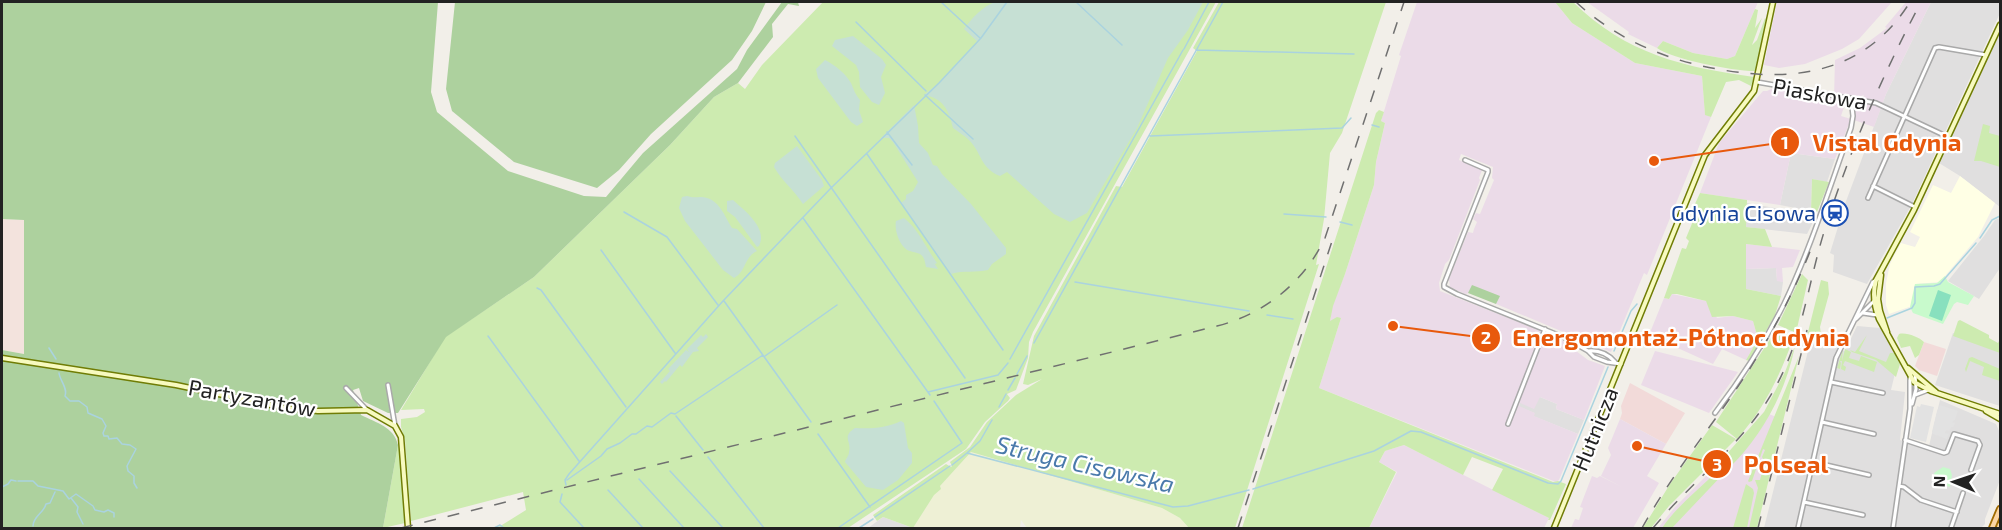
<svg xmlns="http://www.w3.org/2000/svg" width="2002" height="530" font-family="'Exo 2',sans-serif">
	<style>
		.residential { fill: #e0dfdf }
		.commercial { fill: #f2dad9 }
		.industrial { fill: #ebdbe8; fill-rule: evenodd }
		.education { fill: #ffffe5 }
		.military { fill: #f3e3dd }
		.farmland { fill: #eef0d5 }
		.grass { fill: #cdebb0 }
		.forest { fill: #add19e }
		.wetland { fill: #c6e0d4 }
		.park { fill: #c8facc }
		.pitch { fill: #88e0be }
		.parking { fill: #e2e2e2 }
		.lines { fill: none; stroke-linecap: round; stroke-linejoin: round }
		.stream { stroke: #aad3df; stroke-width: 1.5 }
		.street-casing { stroke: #a9a9a9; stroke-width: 6 }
		.secondary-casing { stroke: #707d05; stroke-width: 7 }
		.primary-casing { stroke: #a06b00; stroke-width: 8 }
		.street { stroke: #fff; stroke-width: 3 }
		.secondary { stroke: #f7fabf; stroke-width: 4 }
		.primary { stroke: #fcd6a4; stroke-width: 4.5 }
		.rail { stroke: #707070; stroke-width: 1.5; stroke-dasharray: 12 12; stroke-linecap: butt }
		.labels { text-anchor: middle; stroke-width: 4.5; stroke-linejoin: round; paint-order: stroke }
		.street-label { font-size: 22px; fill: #222; stroke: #fff }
		.transit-label { font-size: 22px; fill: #164399; stroke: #fff; text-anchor: end }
		.water-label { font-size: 24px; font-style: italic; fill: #4a7aab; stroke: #fff }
		.leader { fill: none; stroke: #e8590c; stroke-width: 2 }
		.callout-dot { fill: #e8590c; stroke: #fff; stroke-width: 2 }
		.mark-label { font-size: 18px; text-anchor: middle; font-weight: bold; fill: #fff }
		.callout-label { font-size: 24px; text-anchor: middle; font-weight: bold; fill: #e8590c; stroke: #fff; stroke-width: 4.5; stroke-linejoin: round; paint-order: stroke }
	</style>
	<rect width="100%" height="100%" fill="#f2efe9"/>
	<path class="residential" d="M1931 2H2000V13L1912 204 1867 284 1833 272 1834 255 1830 253 1845 204 1886 94Z
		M2000 33V207L1960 176 1939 163Z
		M1791 153 1835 159 1827 182 1812 179 1811 211 1780 205Z
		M1747 203 1808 214V219L1812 220V224L1807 234 1746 227Z
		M2000 218V268L1979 299 1948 281 1984 236 1995 220Z
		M1776 268 1777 280 1783 282 1781 296 1746 289V269Z
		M1857 326 1880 328 1898 361 1891 390 1905 392 1900 440 1928 450 1940 400 1996 424 2000 433V480L1985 519V524L1981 528H1764L1810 343 1823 342 1830 346 1845 351Z
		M1953 333 2000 350V406L1935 385Z
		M1540 397 1557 404 1556 409 1584 420 1578 434 1533 416 1534 413 1519 407 1520 403Z
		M883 517 913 528H868Z"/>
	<path class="commercial" d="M1924 342 1946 349 1937 376 1919 370 1915 366Z
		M1630 383 1685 413 1666 444 1620 419 1622 413 1621 406Z"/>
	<path class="industrial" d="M1417 2H1555L1572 23 1635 63 1702 76 1705 114 1711 117 1647 275 1644 273 1611 352 1470 293 1465 294 1450 287 1449 279 1468 232 1473 233 1474 229 1477 222 1473 219 1476 213 1480 214 1494 180 1492 178 1493 167 1461 154 1459 160 1482 170 1479 178 1480 180 1449 260 1445 264 1439 283 1440 291 1559 338 1588 360 1605 366 1584 420 1556 409 1557 404 1540 397 1534 409 1520 403 1519 406 1535 413 1534 416 1578 434 1559 480 1556 482 1319 388 1341 318 1330 322 1332 306 1345 274 1374 185 1376 162 1385 123 1381 121 1401 56 1399 55Z
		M1587 2H1758L1735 56 1727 59 1693 53 1663 41 1657 48 1628 34 1629 32Z
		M1777 2H1892L1859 39 1842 49 1805 64 1779 68 1764 65Z
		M1906 2H1931L1886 94 1874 127 1851 119 1835 159 1791 153 1780 205 1700 193 1719 143 1763 91H1767L1773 88 1834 98 1835 60 1860 48 1887 28 1885 27ZM1864 95 1851 119 1841 116 1846 101Z
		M1746 244 1800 250 1793 267 1782 268 1783 282 1777 281 1776 268 1746 269Z
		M1672 294 1706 301 1717 318 1733 316 1753 321 1758 339 1746 360 1722 349 1713 364 1649 335 1664 298 1669 299Z
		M1655 351 1738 372 1709 413 1641 385Z
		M1764 412 1781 419 1754 528H1658L1675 507 1738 444Z
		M1620 419 1666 444 1647 476 1659 483 1633 528H1571L1575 519 1579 520 1583 508 1580 507 1592 476 1597 478 1600 476 1622 487 1601 476 1611 455 1608 448Z
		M1404 445 1549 518 1544 528H1369L1397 472 1379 462 1385 451Z"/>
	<path class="education" d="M1960 176 1995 203 1978 237 1940 282 1915 284 1912 306 1889 314 1886 305V283L1890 264 1895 254 1901 243 1915 247 1920 237 1910 232 1933 185 1951 193Z"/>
	<path class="military" d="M2 219 24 220V354L2 350Z"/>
	<path class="farmland" d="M971 452 1162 508 1180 518 1189 528H1027L1021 520 1020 528H913L937 489Z"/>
	<path class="grass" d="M823 2H1216L1033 332 1029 342 1028 358 1016 390 1007 394 1010 398 1008 401 985 422 966 449 848 528H497L526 510 523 492 411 521 405 440 401 427V419L417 417 425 412 424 409 401 410 445 337 534 277 670 145 714 97 738 83 745 89 762 65Z
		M1219 2H1386L1342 133 1330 153 1324 219 1316 265 1319 264 1235 528H1189L1180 518 1162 508 971 452 940 486 941 489 934 495 913 528 883 517 877 521 873 515 946 464 951 467 952 466 950 462 970 447 987 422 1016 395 1042 379 1028 385 1023 384 1034 336 1116 186 1122 187 1197 51 1193 48Z
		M1555 2H1573C1626 54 1683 67 1754 77L1751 86 1739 80 1726 82 1711 117 1705 115 1702 76 1635 63 1572 23Z
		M1755 9 1758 10 1755 28 1762 18 1752 45 1757 40 1765 18 1766 19 1756 71C1737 72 1671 59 1657 48L1663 41 1693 53 1727 59 1735 56Z
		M1379 110 1384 112 1381 121 1385 123 1376 162 1374 185 1345 274 1333 306 1330 321 1337 317 1341 318 1319 388 1553 482 1558 481 1566 484 1550 520H1548L1549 518 1492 490 1503 469 1472 457 1463 475 1404 445 1385 451 1379 462 1396 472 1369 528H1242L1376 113Z
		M1983 124 1990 126 1989 133 2000 136V167L1981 161H1974Z
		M1812 179 1829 182 1817 212 1811 211Z
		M1700 193 1747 200 1746 227 1765 229 1772 247 1746 244V289L1781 296 1775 315 1749 361 1746 360 1758 339 1753 321 1733 316 1712 317 1706 301 1677 294H1672L1669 299 1664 298 1682 248 1686 249 1689 241 1686 238 1698 209 1694 206Z
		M1802 274 1808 280 1796 333 1778 325Z
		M1821 280 1828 282 1829 294 1820 327 1822 342 1805 344Z
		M1960 320 1989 335V338L1998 343 2000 339V353L1953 336 1958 321Z
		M1776 330 1794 336C1781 374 1764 409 1737 439L1716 422Z
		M1899 334C1906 332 1919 337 1924 342L1919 355 1915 358 1910 346 1901 348 1897 338Z
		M1867 335 1859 351 1886 362 1890 353H1894L1900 364 1896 377 1876 360 1852 352 1850 350 1855 352Z
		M1795 346C1786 391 1763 435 1729 468L1728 466 1732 460 1726 457 1708 475 1764 412 1785 372Z
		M1843 349 1842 361 1845 349 1851 352 1849 358 1859 361 1861 356 1877 362 1874 372 1845 361 1843 365 1846 367 1845 371 1841 369 1842 361H1840L1841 363 1840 369 1837 368Z
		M1799 356 1757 528H1749L1758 488 1755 480H1760L1763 468 1758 467 1759 465 1765 462 1762 457 1765 450 1763 449 1752 481 1749 482 1748 481Z
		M1972 357 2000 369V381L1982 375 1984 367 1970 361 1966 372 1965 369 1969 358Z
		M1712 425 1736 439 1669 506 1651 528H1643L1670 484Z
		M398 445 400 449 405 523 383 528Z
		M1724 468 1727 470 1672 528H1662C1677 506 1700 488 1720 469Z
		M1746 484 1753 489 1754 493 1747 528H1733Z"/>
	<path class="forest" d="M2 2H438L431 92 437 112 508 171 584 196 606 197 643 153 737 69 747 50 782 2H798L799 6 788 4 772 24 773 37 738 83 714 97 670 145 534 277 446 337 398 413H388L363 401 359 388 353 390 361 415C377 423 394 427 398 445L383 528H2V350L24 354V220L2 219Z
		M455 2H766L752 31 732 60 651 134 619 170 597 188 514 162 452 111 446 89Z
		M1472 285 1500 296 1496 304 1468 293Z"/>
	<path class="wetland" d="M995 2H1203L1188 30 1168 58 1137 128 1094 201 1087 213 1070 222 1054 214 1007 172 1000 176C980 168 982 153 969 140 964 135 958 132 953 128 949 110 943 98 924 95L939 83 978 42 964 29C971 19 983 6 995 2Z
		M853 36 882 59 886 65 881 77 885 93 879 105 872 102 860 87 859 72 856 65 832 46 835 40Z
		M825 60C835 65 846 74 851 83 854 90 855 94 860 100L859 110 863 122 857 126 851 122 818 78 816 69Z
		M914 105 918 126 919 143 928 153 933 165 937 166 942 174 971 204 1006 248V254L992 264 988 270C976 273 964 270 951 274L901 203 906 199V195L913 191 918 182 893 142 889 138H881Z
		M797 146 822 180 824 186 803 204C794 190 782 181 774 167L775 163Z
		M687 196C693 198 696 197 702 197 719 198 725 217 732 228L737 229 757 251C744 257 746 272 734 278L723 270 685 221 679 208 682 197Z
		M733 200C745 211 768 228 759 246L757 247 735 217 727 211V201Z
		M904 218C919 230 926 248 937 263L935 264 938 269 926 267C925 263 925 260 923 257 920 252 914 253 910 251 900 248 894 230 896 221Z
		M706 334 708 337 697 348 699 351 693 352 682 367 680 365 666 382 665 381 662 384 660 382 670 371 668 369 686 350 689 352 687 349 701 335 703 337Z
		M901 421 904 423 908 448 912 453V463L898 480 883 490 866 487 845 462C846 458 849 456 849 452 852 441 841 437 855 428 871 429 886 428 901 421Z"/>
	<path class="park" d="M1945 276 1948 282 1974 296 1968 305 1957 302 1954 304 1943 324 1913 313 1910 307 1915 284 1937 283Z
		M1943 467 1950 469 1952 475 1950 487 1935 482 1934 473Z"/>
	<path class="pitch" d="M1938 290 1951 295 1942 321 1929 316Z"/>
	<path class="parking" d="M1921 404 1934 407 1926 442 1910 438 1917 406 1920 407Z
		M1940 405 1958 411 1955 420 1952 422 1955 423 1953 427H1951L1949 431 1946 430 1945 433 1949 434 1947 439 1933 434 1932 432 1937 411Z"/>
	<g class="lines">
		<path class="stream" d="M941 2 980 38
			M1076 2 1122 45
			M856 22 926 91
			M1184 49 1209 2
			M1196 50 1354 54
			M925 95 973 139
			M1372 125 1379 127
			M887 132 912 165
			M795 136 965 378
			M1150 136 1342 128 1351 118
			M867 154 1003 350
			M624 212 667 237 718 305
			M1284 214 1326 217
			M803 218 930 395
			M1340 222 1352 225
			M1980 238 1992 220 2000 216
			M601 250 675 353
			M1075 282 1249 311
			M537 288 541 290 626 407
			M724 301 811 422
			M1267 315 1293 319
			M1887 318 1912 308 1915 303V287L1934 286 1940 284 1976 243
			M488 336 579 461
			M1034 343 1223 2
			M49 348 56 359
			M1614 351 1631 311 1637 304
			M765 356 837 305
			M1010 359 1183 50
			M59 373C60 381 68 388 65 396L70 401H79L87 407 88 413 102 419 106 426 103 433 104 436H108L109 439 117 438 122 444 130 445 136 449 127 466 128 471 134 476V483L137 488
			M1017 374 1027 356
			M1008 390 1015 378
			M928 392 998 375 1008 363
			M999 407 1006 394
			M676 416 703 450
			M818 434 870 507
			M967 453 980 441 992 420
			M708 457 764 528
			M952 465 967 453 1173 507 1188 506 1249 490
			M670 471 723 528
			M639 479 684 528
			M567 480 601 456 607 449 620 443 632 434H636L647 426 652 427 671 413 675 414 763 355
			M18 481H33L38 486 63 491 69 499 76 494 93 506 95 510 104 512 108 510 114 513V517
			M566 485 565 480 569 474 723 301 831 188 939 83 981 38 1007 2
			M2 487 8 484 11 480 16 481
			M1253 489 1374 451 1411 431 1421 432 1548 483 1558 484 1561 481 1608 367
			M608 490 643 528
			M562 494 560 502 584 528
			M71 498 78 507 77 512 83 524
			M875 517 950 466
			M33 526C33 516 44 513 46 504L50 503 55 492
			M494 528 500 525 504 528
			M838 528 962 443 934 401
			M859 528 873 519"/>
		<g class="street-casing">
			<path id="street" d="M1757 82 1876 103 1948 137
				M1465 160 1488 170V172L1444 284V287L1457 294 1563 337 1588 351 1594 357 1607 362 1621 364
				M1873 186 1915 207
				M1868 198 1935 48 1939 47 1986 55
				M1863 313 1877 315
				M1856 319 1875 300
				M1588 351C1599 350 1608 354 1615 362
				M1831 382 1883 393
				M388 385 395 426
				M346 388 367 410
				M1915 395 1928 390
				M1912 404 1916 389 1915 374
				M1715 413C1741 379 1765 342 1784 304 1811 248 1830 186 1851 128L1853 116 1851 98
				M1822 422 1874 434
				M1508 424 1545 329
				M1905 440 1944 453 1947 452 1954 434 1978 441 1980 445 1971 470
				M1813 462 1869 475
				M1899 486 1904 487 1921 500 1957 512
				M1804 502 1863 515
				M1798 528 1836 358 1873 282 1876 280
				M1893 528 1910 409V378
				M1951 528 1963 493"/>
		</g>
		<g class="secondary-casing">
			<path id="secondary" d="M2000 25 1914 210 1876 280C1872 294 1874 306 1879 319L1914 382 1931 391 2000 414
				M1881 275 1878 299 1880 311 1887 332
				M2 358 176 385 285 408 318 411 367 410 395 426 401 437 408 528
				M1908 368 1936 392
				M1986 411 2000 419
				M1554 528 1705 155 1754 91 1773 2"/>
		</g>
		<g class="primary-casing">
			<path id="primary" d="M1992 528 2000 509
				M1999 528 2000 525"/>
		</g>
		<use href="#street" class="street"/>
		<use href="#secondary" class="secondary"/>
		<use href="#primary" class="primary"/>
		<path class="rail" d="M1576 2C1617 40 1668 61 1723 70 1798 83 1867 71 1910 2
			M401 528 1217 326C1265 314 1304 282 1325 238L1404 2
			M1238 528 1334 235
			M1642 528C1673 472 1714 424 1749 370 1774 330 1796 288 1813 244
			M1653 528C1693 480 1744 444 1775 388 1802 340 1808 284 1824 232 1849 152 1882 76 1921 2
			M1758 528 1807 330"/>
	</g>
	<defs>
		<g id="station-ring" transform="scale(1.35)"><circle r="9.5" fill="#fff" stroke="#1a4fb4" stroke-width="1.5"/><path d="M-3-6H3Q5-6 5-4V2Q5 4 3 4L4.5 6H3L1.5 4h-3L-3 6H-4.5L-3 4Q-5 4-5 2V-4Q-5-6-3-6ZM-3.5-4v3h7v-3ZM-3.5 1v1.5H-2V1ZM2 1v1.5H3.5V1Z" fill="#1a4fb4"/></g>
	</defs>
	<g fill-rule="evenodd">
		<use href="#station-ring" x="1835" y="213"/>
	</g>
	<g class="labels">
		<g class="street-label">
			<text transform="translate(1820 94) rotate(10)" y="8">Piaskowa</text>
			<text transform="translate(252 398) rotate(10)" y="8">Partyzantów</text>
			<text transform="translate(1595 429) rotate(-68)" y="8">Hutnicza</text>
		</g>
		<g class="transit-label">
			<text x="1816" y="221">Gdynia Cisowa</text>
		</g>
		<g class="water-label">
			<text transform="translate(1085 465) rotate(13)" y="8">Struga Cisowska</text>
		</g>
	</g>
	<path class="leader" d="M1654 161L1785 142M1393 326L1486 338M1637 446L1717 464"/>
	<g class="callout-dot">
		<circle cx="1654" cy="161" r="6"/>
		<circle cx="1393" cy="326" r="6"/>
		<circle cx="1637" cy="446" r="6"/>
		<circle cx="1785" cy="142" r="15"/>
		<circle cx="1486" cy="338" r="15"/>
		<circle cx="1717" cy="464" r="15"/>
	</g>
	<g class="mark-label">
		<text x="1785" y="149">1</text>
		<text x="1486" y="344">2</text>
		<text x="1717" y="471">3</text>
	</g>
	<g class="callout-label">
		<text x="1887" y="151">Vistal Gdynia</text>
		<text x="1681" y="346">Energomontaż-Północ Gdynia</text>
		<text x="1786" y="473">Polseal</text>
	</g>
	<rect width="2002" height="530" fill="none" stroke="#222222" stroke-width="6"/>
	<g transform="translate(1954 482) rotate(272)" stroke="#ffffff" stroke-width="4.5" paint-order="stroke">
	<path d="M0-4.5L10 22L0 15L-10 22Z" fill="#222222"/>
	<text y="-9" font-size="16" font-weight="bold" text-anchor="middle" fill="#222222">N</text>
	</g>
</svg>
